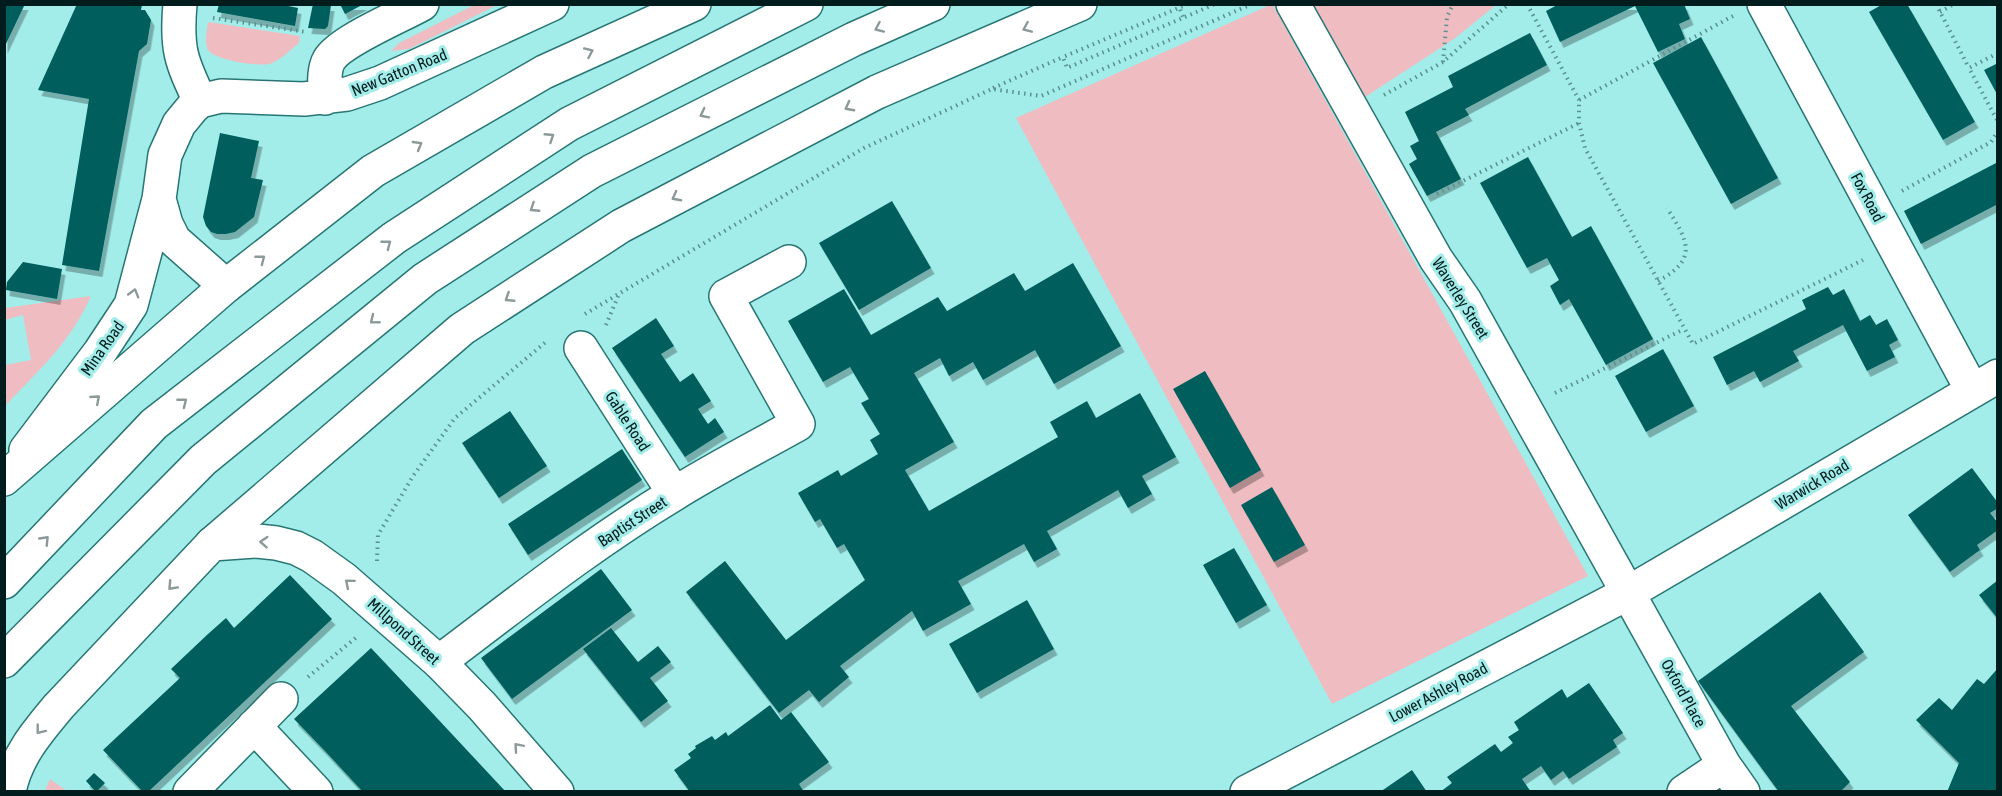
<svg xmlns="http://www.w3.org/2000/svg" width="2002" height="796" font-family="'Asap Condensed',sans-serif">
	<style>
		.green { fill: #efbdc1 }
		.building { fill: #025e5d; filter: url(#shadow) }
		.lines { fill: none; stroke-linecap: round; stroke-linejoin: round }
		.minor-casing { stroke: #287674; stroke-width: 36 }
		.major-casing { stroke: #287674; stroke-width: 36 }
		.highway-casing { stroke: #287674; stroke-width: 36 }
		.path { stroke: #5a908e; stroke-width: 4; stroke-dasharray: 1.5 4.5; stroke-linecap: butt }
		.minor { stroke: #fff; stroke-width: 33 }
		.major { stroke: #fff; stroke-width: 33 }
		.highway { stroke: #fff; stroke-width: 33 }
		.path-bridge { stroke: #5a908e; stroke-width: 4; stroke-dasharray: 1.5 4.5; stroke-linecap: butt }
		.oneway { stroke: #8c9999 }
		.labels { text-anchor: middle; stroke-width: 6; stroke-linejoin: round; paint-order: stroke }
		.street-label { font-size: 16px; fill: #001c1c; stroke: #a2edea }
	</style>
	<defs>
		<filter id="shadow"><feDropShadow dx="3.5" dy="6" stdDeviation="0" flood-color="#0004"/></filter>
	</defs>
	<rect width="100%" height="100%" fill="#a2edea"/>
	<path class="green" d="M476 4 497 5 409 49 391 51 399 43Z
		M1270 5H1273L1588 576 1332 704 1016 118Z
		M1308 5H1496L1454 39 1362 99Z
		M208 22 300 36 299 43C291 49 282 59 272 63 262 68 214 60 208 50 204 42 207 31 208 22Z
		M91 296C70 343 39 370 5 406V365L31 360 23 315 5 320V308Z
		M50 779 67 791H45Z"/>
	<path class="building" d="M4 4H25L4 48Z
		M77 4 142 5 141 10H145L151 20 147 44 139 51 99 271 62 265 89 99 38 90Z
		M219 4H279L298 8 295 26 217 12Z
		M313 4 331 5 328 26 325 29 308 28Z
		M340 4H364L345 14Z
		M1559 4H1684L1690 19 1679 24 1685 39 1658 52 1635 6 1560 42 1546 11Z
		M1883 4H1907L1975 122 1943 140 1869 12Z
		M1530 33 1547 65 1465 109 1469 115 1436 132 1461 179 1427 196 1409 164 1417 159 1410 146 1419 141 1405 112 1453 87 1448 76Z
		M1701 37 1778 178 1731 204 1653 63Z
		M1998 63V96L1984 70Z
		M220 133 259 141 251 178 263 180 254 217 235 232 226 234H217L211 232 206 226 203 217Z
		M1528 157 1572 237 1591 226 1653 339 1606 365 1569 299 1560 305 1550 286 1559 280 1547 258 1527 268 1480 183Z
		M1998 162V204L1921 244 1904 211Z
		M892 201 931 268 859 310 819 243Z
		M23 262 62 269 57 299 6 290 7 282Z
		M1073 263 1121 346 1054 384 1035 350 983 380 973 362 949 376 940 358 914 373 954 442 905 470 929 511 1058 437 1050 422 1087 401 1096 418 1140 393 1176 457 1142 476 1152 494 1128 508 1118 490 1047 531 1057 549 1034 562 1024 544 958 581 971 604 923 631 912 611 840 666 849 677 819 702 809 690 779 713 686 592 725 561 786 640 865 580 844 544 837 548 820 519 815 522 798 493 838 470 841 476 878 454 870 440 880 434 861 403 869 399 850 367 823 382 788 321 844 289 871 335 938 297 947 311 1014 273 1025 291Z
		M1828 287 1833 295 1844 289 1860 321 1870 315 1876 325 1887 319 1898 340 1889 345 1895 357 1867 371 1843 325 1793 351 1799 361 1760 382 1754 371 1727 385 1713 357 1806 309 1802 300Z
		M656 318 674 346 661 354 680 382 693 373 711 401 698 409 708 424 715 418 724 432 685 457 612 348Z
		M1663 349 1694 406 1646 432 1615 376Z
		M1205 371 1261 470 1230 488 1173 389Z
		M510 411 547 466 499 498 462 443Z
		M622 449 642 480 528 555 508 524Z
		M1972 468 1998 503V508L1990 513 1998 523V530L1977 545 1980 550 1950 572 1908 515Z
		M1272 487 1305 545 1274 562 1241 505Z
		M1234 548 1267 605 1236 623 1203 565Z
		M601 569 632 610 512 699 481 658Z
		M290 575 332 619 148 792H143L103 750 180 678 171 669 208 634 226 618 234 628Z
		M1998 580V619L1979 595Z
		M1820 592 1864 652 1791 706 1850 782 1840 792H1779L1698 681Z
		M1027 600 1054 649 977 693 949 644Z
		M611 628 638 662 658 646 671 662 650 678 668 701 641 722 583 649Z
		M371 648 422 702 506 792H363L325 751 294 719Z
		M1998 668V792H1947L1959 763 1916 720 1939 698 1952 710 1977 679 1984 684Z
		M1589 683 1623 733 1613 740 1617 747 1569 779 1563 771 1551 780 1541 766 1522 779 1531 792H1440L1452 783 1447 777 1495 744 1501 752 1513 743 1508 737 1519 730 1514 722 1562 689 1567 698Z
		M770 705 781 720 791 712 829 762 799 784 804 792H690L674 770 691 758 688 754 696 748 695 746 712 736 715 740 726 732 728 736Z
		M1412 770 1427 792H1380Z
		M94 773 105 783 96 792 86 781Z"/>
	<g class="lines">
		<g class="minor-casing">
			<path id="minor" d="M180 4C176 49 181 61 200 101
				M1293 4 1436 259 1465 301 1724 765 1743 792
				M1764 4 1972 390
				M325 98C325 86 323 71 329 60 340 41 401 16 422 4
				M159 199 166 224 174 240 226 286
				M581 348 674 493
				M26 450 100 352 131 305 159 199 165 155 179 124 193 107 200 101 221 96 304 99 347 94 380 83 552 4
				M439 662C516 604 591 544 674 494 714 469 757 447 798 424L726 296 789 262
				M254 726 316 792
				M190 792 281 699
				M1684 792 1724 765"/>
		</g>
		<g class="major-casing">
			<path id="major" d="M9 792C15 758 37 732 59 706L212 544 257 541 276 543 296 548 312 556 344 579 439 662 482 706 557 792
				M1247 792 1628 593 1998 376"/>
		</g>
		<g class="highway-casing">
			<path id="highway" d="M4 479 226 286 373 171 544 72 694 4
				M212 544 462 329 621 226 877 92 1080 4
				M4 582 154 424 394 238 569 124 806 4
				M4 661 203 460 425 279 592 171 854 39 933 4"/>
		</g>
		<path class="path" d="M1188 4 1063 57 1067 68 1215 4
			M1527 4 1579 100V123L1585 148 1693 344 1863 260
			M1936 4 1969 68
			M1940 12 1954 4
			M213 18 306 32
			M1998 53 1969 68 1998 122
			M1443 62 1447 17 1453 4
			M993 88 1063 57
			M1384 95 1443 62 1509 4
			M1579 100 1733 16
			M1902 191 1991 142 1998 131
			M1437 194 1579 123
			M1658 281C1699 259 1688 241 1667 208
			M585 314 864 148 992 89 1041 96 1252 4
			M606 325 619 294
			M1555 393 1684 329
			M377 561 378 535 413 476 455 418 547 341
			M308 677 358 636"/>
		<use href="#minor" class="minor"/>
		<use href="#major" class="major"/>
		<use href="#highway" class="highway"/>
		<path class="path-bridge" d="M1178 4 1183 17"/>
	</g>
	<defs><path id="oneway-chevron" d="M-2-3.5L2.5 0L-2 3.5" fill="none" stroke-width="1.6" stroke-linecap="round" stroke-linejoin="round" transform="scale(1.5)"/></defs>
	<g class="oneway">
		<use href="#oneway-chevron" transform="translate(879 28) rotate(156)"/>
		<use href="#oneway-chevron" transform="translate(1027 28) rotate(157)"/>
		<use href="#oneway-chevron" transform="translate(589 52) rotate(-24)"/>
		<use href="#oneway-chevron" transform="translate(849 107) rotate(152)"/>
		<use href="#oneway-chevron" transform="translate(704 114) rotate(153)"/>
		<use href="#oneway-chevron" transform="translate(550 137) rotate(-33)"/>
		<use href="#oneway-chevron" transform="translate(418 145) rotate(-30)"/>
		<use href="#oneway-chevron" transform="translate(676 197) rotate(152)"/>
		<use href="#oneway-chevron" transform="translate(534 208) rotate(147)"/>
		<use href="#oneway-chevron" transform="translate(387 244) rotate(-38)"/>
		<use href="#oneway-chevron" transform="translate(261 259) rotate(-38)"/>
		<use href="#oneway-chevron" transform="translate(134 293) rotate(-74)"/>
		<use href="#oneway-chevron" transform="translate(509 298) rotate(147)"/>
		<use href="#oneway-chevron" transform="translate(374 320) rotate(141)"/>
		<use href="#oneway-chevron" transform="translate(96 399) rotate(-41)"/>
		<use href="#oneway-chevron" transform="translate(183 402) rotate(-38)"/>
		<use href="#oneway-chevron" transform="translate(45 540) rotate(-46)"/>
		<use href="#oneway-chevron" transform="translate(264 542) rotate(-176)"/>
		<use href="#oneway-chevron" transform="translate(349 583) rotate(-140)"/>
		<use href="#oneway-chevron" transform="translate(172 586) rotate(133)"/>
		<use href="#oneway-chevron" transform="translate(40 730) rotate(128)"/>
		<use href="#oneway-chevron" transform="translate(518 747) rotate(-131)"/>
	</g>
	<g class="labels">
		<g class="street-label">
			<text transform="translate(399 72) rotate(-22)" y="6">New Gatton Road</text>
			<text transform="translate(1868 197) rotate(62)" y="6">Fox Road</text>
			<text transform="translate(1461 298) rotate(58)" y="6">Waverley Street</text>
			<text transform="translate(102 348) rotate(-55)" y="6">Mina Road</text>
			<text transform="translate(628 421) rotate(57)" y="6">Gable Road</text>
			<text transform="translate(1812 484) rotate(-31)" y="6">Warwick Road</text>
			<text transform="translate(632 521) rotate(-33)" y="6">Baptist Street</text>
			<text transform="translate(404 631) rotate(42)" y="6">Millpond Street</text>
			<text transform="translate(1438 692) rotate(-28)" y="6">Lower Ashley Road</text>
			<text transform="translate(1684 693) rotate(61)" y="6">Oxford Place</text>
		</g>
	</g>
	<rect width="2002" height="796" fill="none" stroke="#001c1c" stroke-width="12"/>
</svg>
